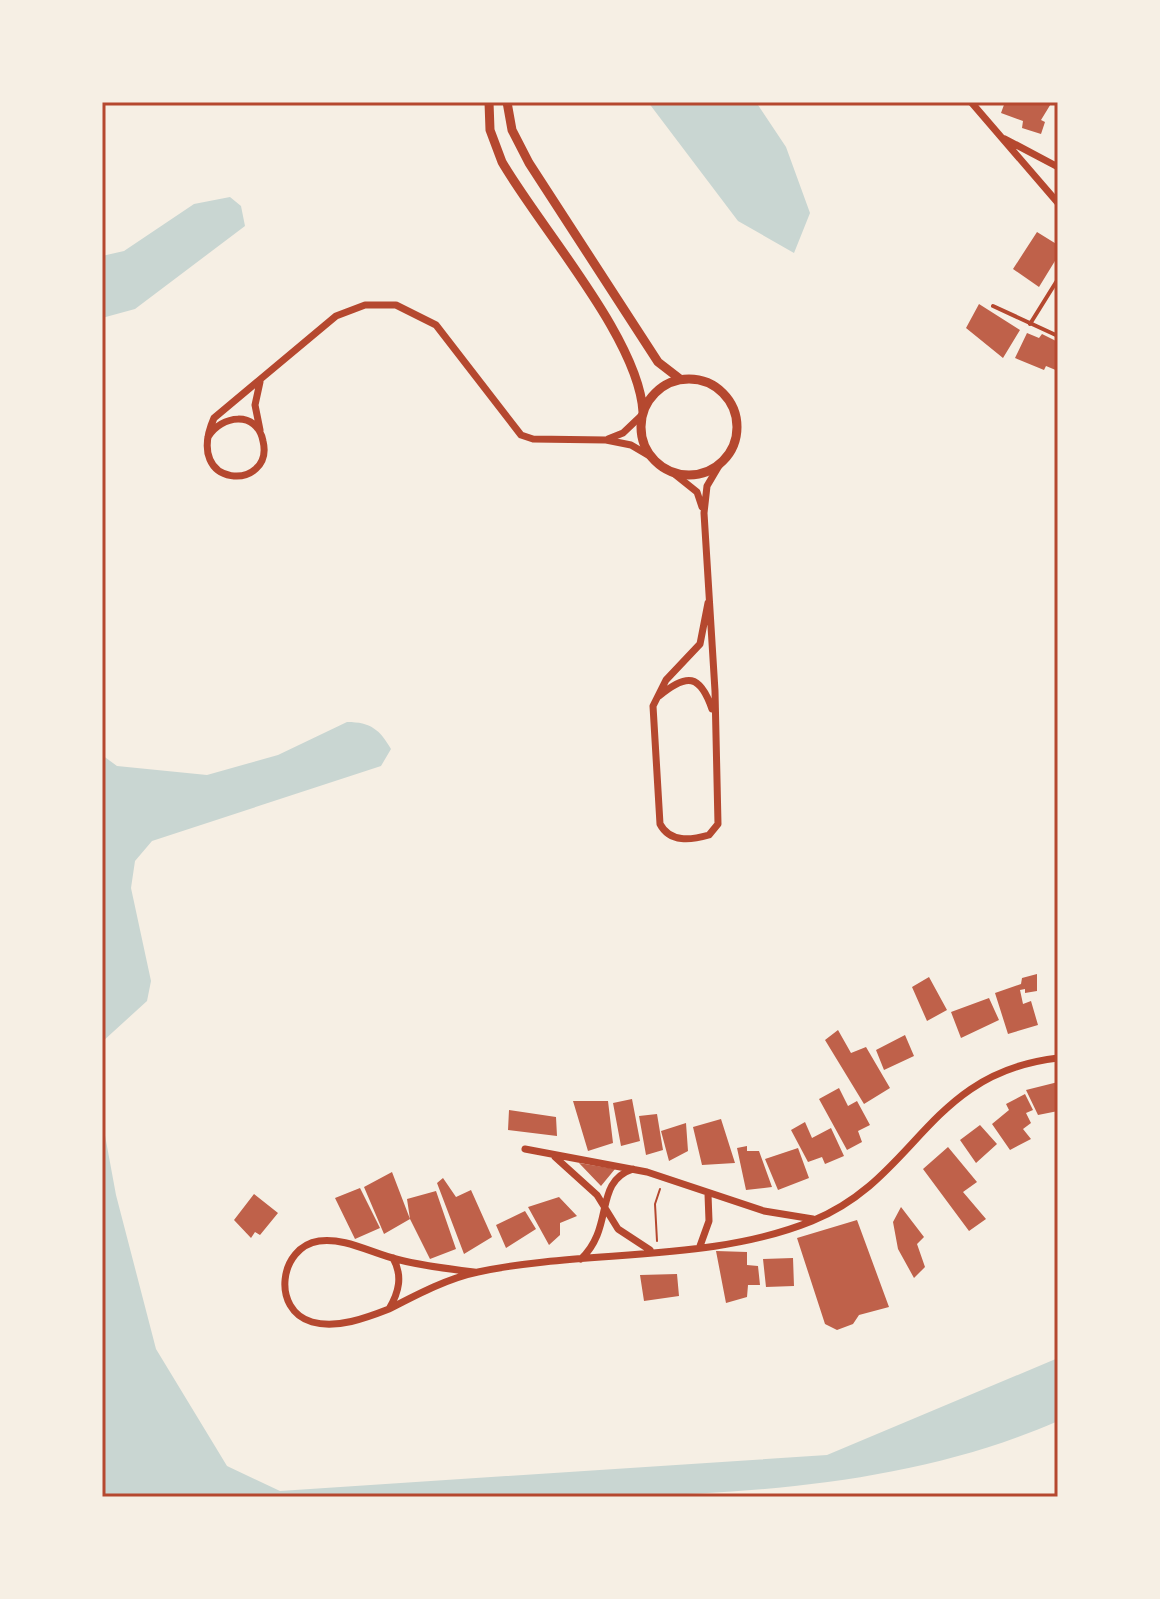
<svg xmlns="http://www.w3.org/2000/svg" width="1160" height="1599" font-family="'Libre Baskerville',serif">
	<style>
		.water { fill: #c9d6d2 }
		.building { fill: #bf614a }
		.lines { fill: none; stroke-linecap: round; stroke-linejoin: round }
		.path { stroke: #b5482f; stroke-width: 2 }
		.service { stroke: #b5482f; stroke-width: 4 }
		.minor { stroke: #b5482f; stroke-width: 7 }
		.tertiary { stroke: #b5482f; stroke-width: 9 }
		.neatline { fill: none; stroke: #b5482f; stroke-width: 3 }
	</style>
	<rect width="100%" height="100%" fill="#f6efe4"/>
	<path class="water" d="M648 102H756L786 147 810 213 794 253 738 221Z
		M230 197 241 206 245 226 135 309 102 318V256L124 251 194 204Z
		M347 722C371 722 380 730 391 749L381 766 152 841 135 861 131 888 151 981 147 1001 102 1042V755L117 766 207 775 278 755Z
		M102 1119 116 1195 156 1349 227 1466 280 1491 827 1455 1058 1358V1421C881 1499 669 1497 479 1497 353 1497 228 1497 102 1497Z"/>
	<path class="building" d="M1005 102H1052L1041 120 1045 122 1041 134 1022 128 1023 121 1001 113Z
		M1037 232 1058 245V256L1039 287 1013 269Z
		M979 304 1020 330 1003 358 966 328Z
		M1027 333 1039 338 1042 334 1058 342V371L1046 366 1044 370 1015 358Z
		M1037 974V991L1025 993V989L1020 990 1023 1004 1031 1001 1038 1025 1008 1034 995 993 1021 984 1022 978Z
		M929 977 947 1010 927 1021 912 987Z
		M989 998 999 1020 961 1038 951 1012Z
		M838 1030 851 1053 866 1047 890 1088 864 1104 825 1040Z
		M905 1035 914 1056 884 1070 876 1050Z
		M1058 1082V1111L1038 1115 1026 1090Z
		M839 1088 848 1106 857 1101 870 1125 858 1131 862 1142 847 1150 819 1099Z
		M1025 1094 1033 1110 1026 1113 1031 1123 1023 1129 1031 1139 1010 1150 992 1124 1009 1110 1006 1104Z
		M632 1099 640 1141 621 1146 613 1103Z
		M573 1101H608L613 1143 588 1151Z
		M509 1110 556 1117 557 1136 508 1130Z
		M657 1114 663 1150 646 1155 639 1116Z
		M721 1119 735 1163 702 1165 693 1127Z
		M805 1122 812 1138 831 1128 844 1156 825 1164 822 1157 808 1162 791 1130Z
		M686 1123 688 1151 669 1161 661 1131Z
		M980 1125 997 1144 976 1163 960 1140Z
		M747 1146V1151H759L772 1187 746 1190 737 1148Z
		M948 1147 977 1182 963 1192 986 1219 969 1231 923 1169Z
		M798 1148 809 1178 778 1190 765 1159Z
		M579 1163 615 1169 601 1186Z
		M392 1172 410 1219 407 1199 436 1191 456 1249 430 1259 410 1219 384 1234 364 1187Z
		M443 1178 456 1197 471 1190 492 1237 464 1254 437 1183Z
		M360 1188 380 1228 355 1239 335 1198Z
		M254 1194 278 1213 260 1235 255 1232 251 1238 234 1220Z
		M559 1197 577 1216 560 1223V1235L549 1245 528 1207Z
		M901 1207 924 1237 917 1244 925 1267 914 1278 898 1249 893 1222Z
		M525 1211 536 1229 506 1248 496 1225Z
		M857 1220 889 1307 859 1315 853 1324 837 1330 825 1324 797 1238Z
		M716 1251 747 1252V1265L758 1266 760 1285H748L747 1297 726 1303Z
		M793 1258 794 1286 766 1287 763 1259Z
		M677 1274 679 1296 644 1301 640 1275Z"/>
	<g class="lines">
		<path class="path" d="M657 1241 655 1204 660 1189"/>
		<path class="service" d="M993 306 1058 336
			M1030 324 1058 279"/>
		<path class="minor" d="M971 102 1058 203
			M1005 139 1058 167
			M260 382 255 405 260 430
			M208 437C221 415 257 410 263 441 275 491 182 491 214 418L336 316 365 305H396L436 325 521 435 533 439 606 440 631 445 653 458
			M608 439 623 433 643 414
			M672 472 697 492 702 507
			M708 603 700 644 666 680 653 706 660 824C670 843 691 840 709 835L718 824 715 691 704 513 707 486 720 464
			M659 696C687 673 700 674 712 709
			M525 1149 647 1172 764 1211 813 1219
			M555 1157 597 1195 618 1229 650 1250
			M700 1246 709 1221 708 1194
			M393 1258C403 1276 399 1292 389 1309 366 1318 337 1329 312 1322 271 1310 279 1247 319 1241 343 1237 372 1253 396 1259 422 1266 448 1269 474 1272
			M581 1259C615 1227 593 1182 633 1169
			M389 1309C416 1295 448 1278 478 1272 586 1249 709 1263 812 1221 918 1178 927 1073 1058 1058"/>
		<path class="tertiary" d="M489 102 490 130 502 162C541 229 639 339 643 412
			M507 102 512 130 529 163 658 362 680 379
			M641 427a48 48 0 1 1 96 0a48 48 0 1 1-96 0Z"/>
	</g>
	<rect width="1160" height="1599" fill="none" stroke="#f6efe4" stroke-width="208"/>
	<rect x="104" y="104" width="952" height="1391" class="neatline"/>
</svg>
